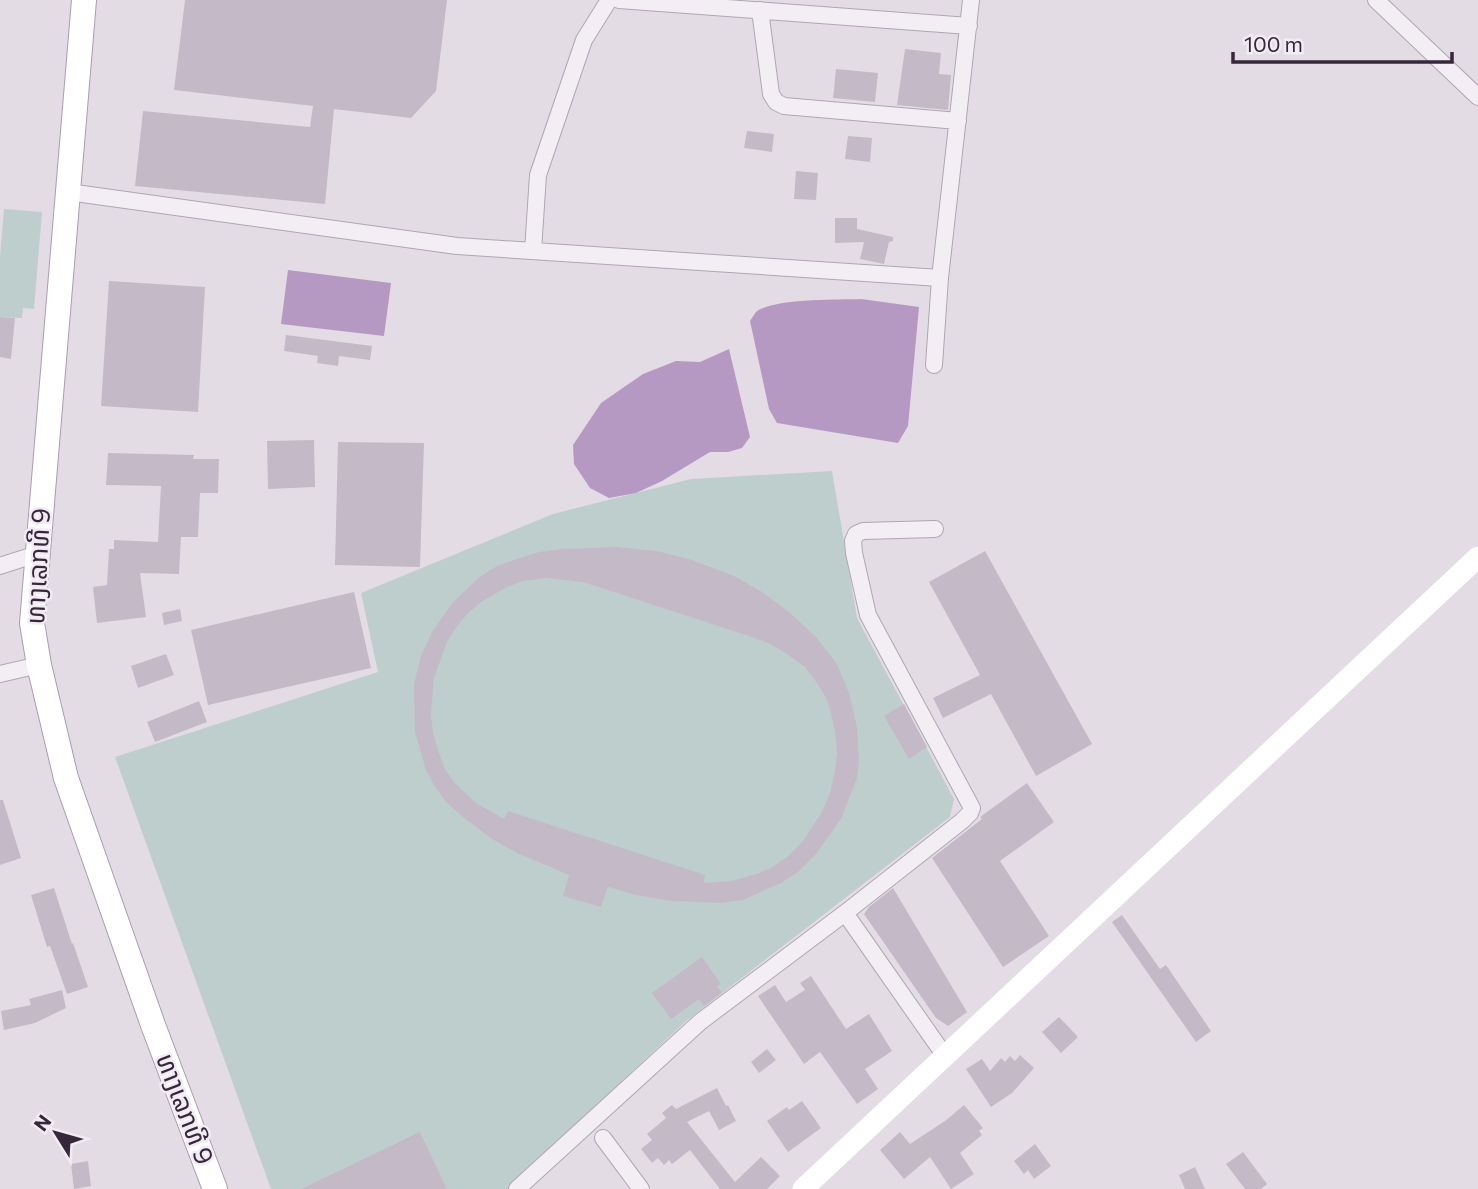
<svg xmlns="http://www.w3.org/2000/svg" width="1478" height="1189" font-family="Commissioner,'Noto Sans Lao',sans-serif">
	<style>
		.green { fill: #bececd }
		.water { fill: #b699c3 }
		.building { fill: #c4bac7; fill-rule: evenodd }
		.lines { fill: none; stroke-linecap: round; stroke-linejoin: round }
		.street-casing { stroke: #afa6b2; stroke-width: 18 }
		.primary-casing { stroke: #ab9cb0; stroke-width: 26 }
		.street { stroke: #f3eef4; stroke-width: 16 }
		.secondary { stroke: #fff; stroke-width: 21 }
		.primary { stroke: #fff; stroke-width: 24 }
		.labels { text-anchor: middle; stroke-width: 5; stroke-linejoin: round; paint-order: stroke }
		.street-label { font-size: 26px; fill: #36273a; stroke: #f1ebf3 }
	</style>
	<rect width="100%" height="100%" fill="#e3dce5"/>
	<path class="green" d="M4 209 42 212 34 309 23 308 22 318 0 317V257Z
		M832 471 857 618 954 799 950 817 686 1021 507 1189H271L115 757 378 672 361 593 553 514 691 479Z"/>
	<path class="water" d="M288 270 391 283 384 336 281 324Z
		M861 299 919 307 908 426 898 443 777 423 769 409 750 321C752 318 754 315 756 312 773 298 837 300 861 299Z
		M729 349 750 437 742 448 728 452H710L662 481 636 493 609 498 590 488 574 464 573 445 601 403 643 374 676 361 700 362Z"/>
	<path class="building" d="M185 0H447L436 91 411 118 334 109 325 204 135 186 143 111 310 127 313 106 174 90Z
		M905 49 941 53 939 74 951 75 948 110 897 105Z
		M836 69 878 73 875 102 833 98Z
		M747 131 774 134 772 152 744 148Z
		M848 136 872 138 870 162 845 159Z
		M796 171 818 173 816 200 794 199Z
		M835 218H857V229L893 237V241L889 242 884 264 860 259 864 242 835 243Z
		M109 281 205 287 198 412 101 406Z
		M0 317 15 318 11 359 0 357Z
		M286 335 372 346 370 360 339 356 338 366 317 363 318 356 284 351Z
		M314 440 315 487 268 489 267 441Z
		M338 442 424 443 420 567 335 565Z
		M108 453 194 455 193 459H219L218 493H200L198 537H181L179 574 140 573 146 617 97 623 93 587 107 585 109 549H114V540L158 542 161 486 106 485Z
		M616 547 657 551 689 559 734 576 762 592 788 611 816 637 837 664 849 693 857 727 859 761 857 778 841 819 816 854 798 872 781 883 743 900 721 903 671 901 636 895 608 887 601 907 563 896 569 875 517 853 492 839 463 817 446 802 434 785 426 770 415 732 414 684 421 656 432 632 453 602 481 576 497 566 517 559 539 552 563 549ZM546 578 583 582 749 636 768 643 784 652 805 667 817 683 826 698 831 713 835 731 837 754 835 770 830 793 822 812 803 841 787 857 771 868 757 874 731 881 704 883 705 875 508 811 504 819 476 803 454 782 445 769 438 750 433 733 431 714 434 678 447 642 458 625 468 613 481 602 507 587 523 581Z
		M985 551 1092 744 1036 776 991 694 943 718 933 698 980 675 929 582Z
		M354 592 371 668 208 705 191 630Z
		M180 609 182 621 164 625 162 613Z
		M166 654 174 675 138 688 131 666Z
		M199 701 207 722 155 742 147 722Z
		M904 704 927 747 909 759 884 716Z
		M1027 783 1054 822 1000 861 1049 936 1003 967 932 858 982 819 980 817Z
		M0 800H3L21 858 0 865Z
		M54 888 72 944 73 943 88 987 67 994 50 946 47 947 31 895Z
		M893 888 967 1012 948 1026 936 1018 864 914 869 907Z
		M1122 915 1160 969 1166 965 1211 1031 1196 1042 1112 922Z
		M702 957 721 984 717 986 722 993 704 1006 699 999 671 1019 652 993Z
		M811 976 846 1029 869 1014 892 1051 865 1069 878 1089 857 1104 820 1052 804 1064 758 996 775 985 786 1002 805 990 800 983Z
		M62 990 66 1008 35 1023 4 1030 1 1011 31 1005 29 999Z
		M1059 1017 1078 1037 1061 1053 1042 1032Z
		M767 1049 776 1060 759 1073 751 1062Z
		M1020 1055 1034 1068 1012 1093 991 1107 966 1069 982 1059 990 1071 1001 1058 1005 1062 1010 1056 1015 1061Z
		M717 1088 726 1106 728 1105 736 1121 719 1130 709 1111 687 1122 735 1182 761 1157 780 1176 767 1189H720L690 1150 672 1164 669 1160 664 1165 658 1158 652 1163 641 1149 652 1140 647 1134 666 1118 662 1113 672 1105 676 1109Z
		M802 1101 821 1128 788 1152 767 1121 787 1107 789 1110Z
		M964 1105 983 1128 979 1131 982 1135 960 1153 974 1174 951 1189 930 1157 904 1179 880 1150 900 1132 910 1144 945 1121Z
		M420 1132 447 1189H301Z
		M1035 1144 1051 1166 1034 1179 1028 1170 1024 1174 1014 1161Z
		M1243 1152 1267 1184 1261 1189H1245L1226 1164Z
		M88 1161 91 1186 74 1189 71 1164Z
		M1195 1167 1205 1189H1185L1179 1175Z"/>
	<g class="lines">
		<g class="street-casing">
			<path id="street" d="M619 0 969 26
				M1376 0 1478 97
				M760 10 771 94 776 102 784 106 958 121
				M68 192 457 246 940 278
				M533 251 538 175 584 40 609 0
				M934 365 940 278 971 0
				M0 566 37 554
				M0 674 39 665
				M845 913 962 821 970 813 972 808 868 615 854 553 853 541 856 534 863 531 935 529
				M603 1138 641 1189
				M517 1189 700 1022 845 913 945 1056"/>
		</g>
		<g class="primary-casing">
			<path id="primary" d="M84 0 32 623 39 665 66 778 153 1025 215 1189"/>
		</g>
		<use href="#street" class="street"/>
		<path class="secondary" d="M803 1189 1478 557"/>
		<use href="#primary" class="primary"/>
	</g>
	<g class="labels">
		<g class="street-label">
			<text transform="translate(38 566) rotate(-87)" y="9">ທາງເລກທີ 9</text>
			<text transform="translate(185 1109) rotate(69)" y="9">ທາງເລກທີ 9</text>
		</g>
	</g>
	<g transform="translate(56 1133) rotate(307)" stroke="#f1ebf3" stroke-width="5" paint-order="stroke">
	<path d="M0-5L12 26L0 18L-12 26Z" fill="#36273a"/>
	<text y="-10" font-size="19" font-weight="bold" text-anchor="middle" fill="#36273a">N</text>
	</g>
	<path d="M1233 52v10h219v-10" fill="none" stroke="#36273a" stroke-width="3.5"/>
	<text x="1244" y="52" font-size="21" fill="#36273a" stroke="#f1ebf3" stroke-width="5" paint-order="stroke">100 m</text>
</svg>
